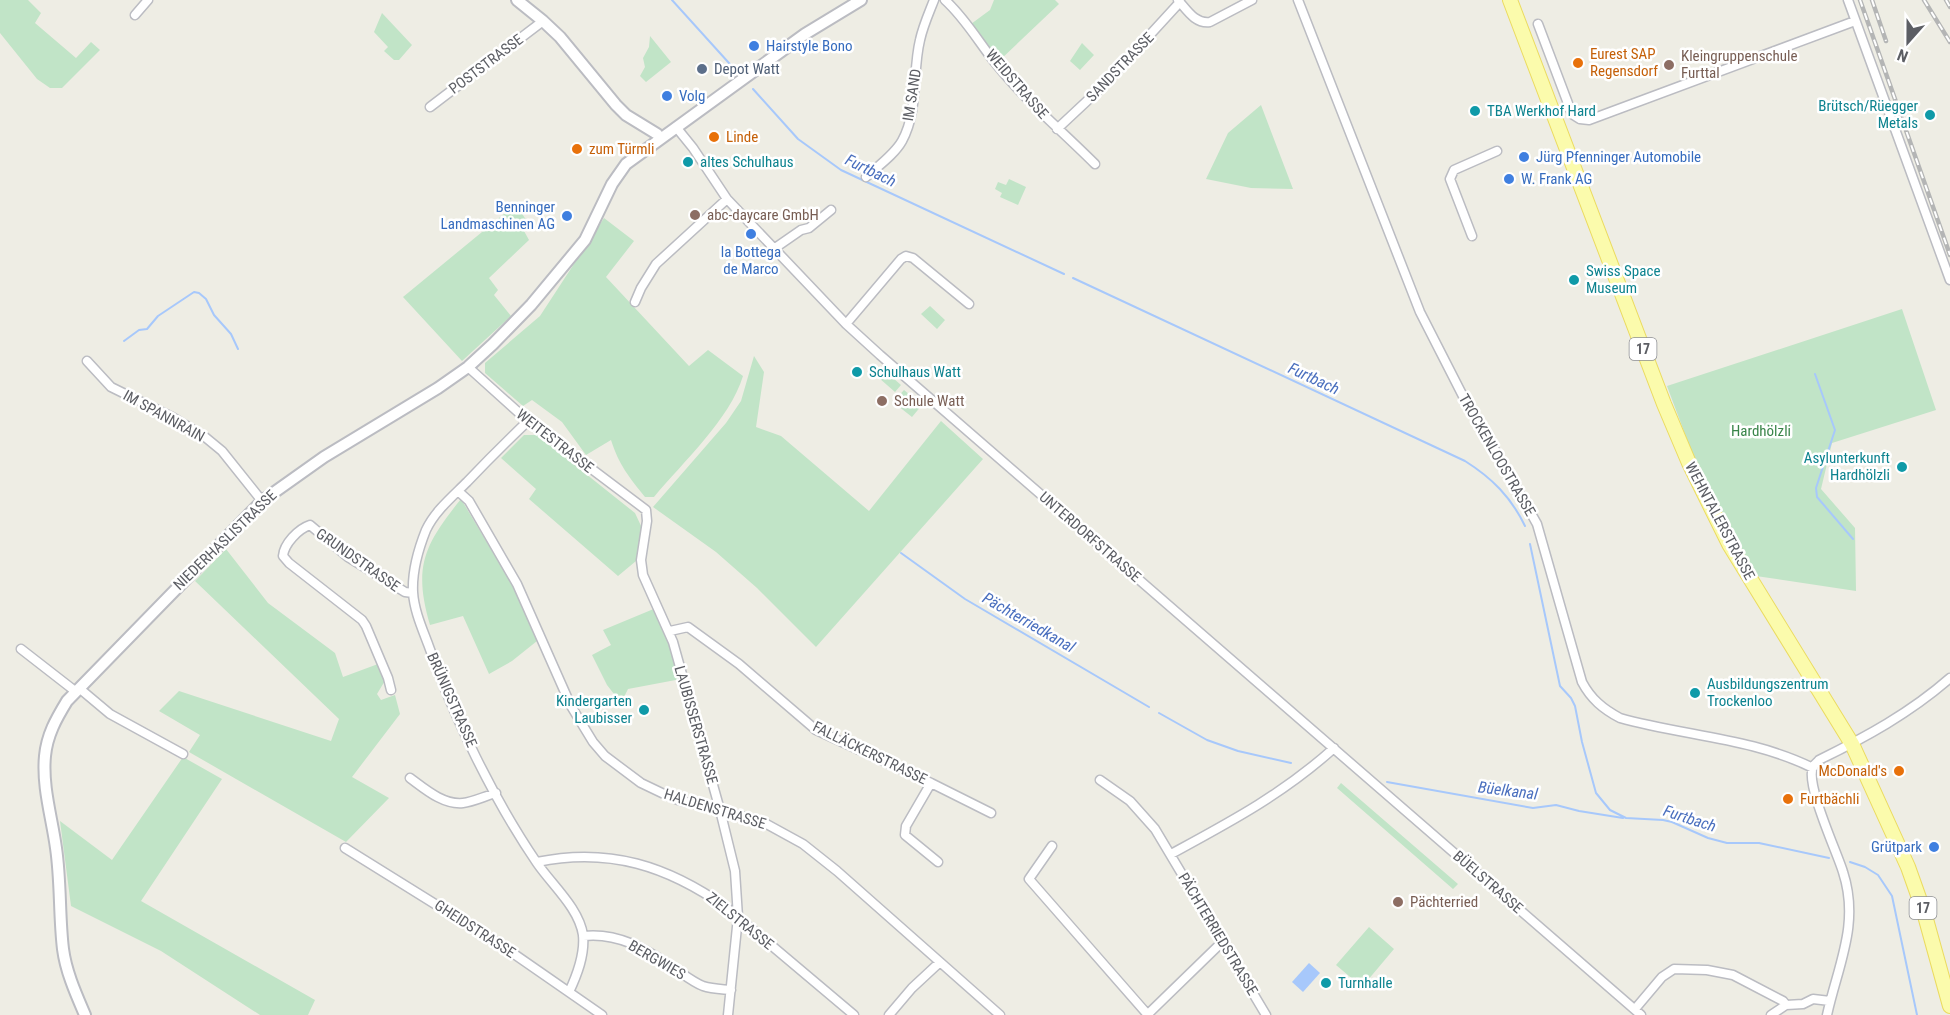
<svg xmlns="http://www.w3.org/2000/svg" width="1950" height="1015" font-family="'Roboto Condensed',sans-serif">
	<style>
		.green { fill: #c1e4c7 }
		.water { fill: #a7c8fb }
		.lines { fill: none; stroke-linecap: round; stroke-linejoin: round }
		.stream { stroke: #a7c8fb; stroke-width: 2 }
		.minor-casing { stroke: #bbbcc2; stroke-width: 11 }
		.tertiary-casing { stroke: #bbbcc2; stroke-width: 14 }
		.primary-casing { stroke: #ebdb60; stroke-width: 16 }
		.minor { stroke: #fff; stroke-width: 8 }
		.tertiary { stroke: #fff; stroke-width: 10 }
		.primary { stroke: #fbfbac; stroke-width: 14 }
		.rail-casing { stroke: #b4b5b5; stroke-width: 4.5 }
		.rail { stroke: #fff; stroke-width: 2; stroke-dasharray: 7; stroke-linecap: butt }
		.shop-dot { fill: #3f7fe0; stroke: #fff; stroke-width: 2 }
		.food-dot { fill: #e8710a; stroke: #fff; stroke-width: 2 }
		.education-dot { fill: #8d6e63; stroke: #fff; stroke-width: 2 }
		.service-dot { fill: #5c6f8a; stroke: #fff; stroke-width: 2 }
		.culture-dot { fill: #0f9aa8; stroke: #fff; stroke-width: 2 }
		.labels { text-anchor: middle; stroke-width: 5; stroke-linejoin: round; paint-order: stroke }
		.shield { fill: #fff; stroke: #8d8e92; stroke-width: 1.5 }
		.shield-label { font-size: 14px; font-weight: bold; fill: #5c5e64 }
		.shop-label { font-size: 15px; fill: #366cbe; stroke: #fff; text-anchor: start }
		.food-label { font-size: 15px; fill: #c56008; stroke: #fff; text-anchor: start }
		.education-label { font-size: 15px; fill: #785e54; stroke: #fff; text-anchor: start }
		.street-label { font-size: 15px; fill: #5c5e64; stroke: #fff }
		.service-label { font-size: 15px; fill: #4e5e75; stroke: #fff; text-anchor: start }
		.culture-label { font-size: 15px; fill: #0d838f; stroke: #fff; text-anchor: start }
		.park-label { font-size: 15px; fill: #3a854a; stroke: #fff }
		.water-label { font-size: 16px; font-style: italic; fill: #4a6fbe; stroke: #fff }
	</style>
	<rect width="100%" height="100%" fill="#eeede4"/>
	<path class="green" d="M0 0H28L41 13 35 23 76 58 91 42 100 50 62 88H50L37 79 0 33Z
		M994 0H1055L1059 4 999 61 971 24 990 10Z
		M382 13 412 45 399 60H394L384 51 388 47 374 32Z
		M650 36 671 62 646 82 640 76 645 67 643 58 649 47Z
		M1082 43 1094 55 1080 70 1070 61Z
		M1261 105 1293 189 1251 188 1206 179 1228 133Z
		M1009 179 1026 187 1018 205 1000 197 1002 193 995 189 998 182 1006 185Z
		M516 204 528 223 524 231 529 240 489 278 498 290 494 295 511 316 462 361 403 297Z
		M604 218 634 241 606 277 689 366 708 350 743 376C730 419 683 462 654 497H645C629 477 619 465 611 440L586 455 562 422 532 400 523 406 485 373V363L540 316Z
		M930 306 945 320 937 329 921 314Z
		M1902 309 1936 410 1832 443 1821 489 1855 528 1856 591 1756 576 1695 461 1667 386Z
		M754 356 764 372 756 427 781 436 869 511 941 421 983 459 816 647 757 588 716 552 653 507 726 423 741 401Z
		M885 371 901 385 895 392 879 378Z
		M904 390 922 405 912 417 893 402Z
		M524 435H537L635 513 642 528 636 561 618 576 529 499 536 489 501 458Z
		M461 499 513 586 537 641 512 661 489 674 463 616 430 625C413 567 424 545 461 499Z
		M226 549 268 603 335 653 343 677 378 664 386 679 377 694 381 700 395 695 400 714 352 777 389 798 346 842 189 752 200 735 159 711 179 691 331 741 339 719 195 581Z
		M656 608 673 648 681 679 628 689 621 703 607 685 592 655 611 645 603 630Z
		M183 757 222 779 141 901 315 1000 308 1015H260L161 951 71 906 60 821 112 860Z
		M1341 783 1458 884 1453 889 1337 788Z
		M1369 927 1394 949 1362 987 1336 965Z"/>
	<path class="water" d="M1309 963 1320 973 1303 992 1292 982Z"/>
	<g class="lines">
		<path class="stream" d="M672 0 738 73
			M753 89 798 139 841 170 1064 274
			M1073 278 1465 461C1492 478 1511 497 1525 526
			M124 341 139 330 147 329 158 316 194 292 199 293 206 299 214 315 231 334 238 349
			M1815 374 1835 430 1816 488 1817 497 1853 539
			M1530 544 1560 686 1571 698 1575 706 1582 742 1596 793 1610 810 1626 818 1663 820 1672 822 1708 838 1727 843H1759L1829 858
			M901 553 965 599 1149 707
			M1159 713 1207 740 1238 751 1291 763
			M1387 782 1533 808 1556 805 1579 811 1623 818
			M1850 862 1865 867 1878 875 1892 896 1917 1015"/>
		<g class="minor-casing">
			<path id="minor" d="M945 0C966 19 979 43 997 65 1026 101 1062 131 1095 164
				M1178 0C1187 10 1195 24 1210 22L1252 0
				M1298 0 1420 312 1467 404 1501 460 1537 524 1582 682C1591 699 1603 709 1620 718 1684 736 1753 738 1813 768
				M1848 0 1950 280
				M135 15 148 0
				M1538 24 1572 114 1580 119 1589 120 1855 21
				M430 107 543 21
				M676 127 693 148 727 199 846 324 880 355 1641 1015
				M1057 129 1103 86 1180 2
				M866 177C878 166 894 155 902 141 919 110 912 72 920 40 923 26 929 13 934 0
				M1472 236 1450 179 1454 170 1497 151
				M775 248 801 230 809 228 831 210
				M635 302 641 288 656 264 727 199
				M846 324 901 259 906 256 913 258 969 304
				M87 361 111 387 172 417 205 437 222 451 262 501
				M468 367 528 421 646 510 647 521 641 560 643 575 673 642 720 810 735 871 738 917 728 1015
				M528 421C507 441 487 461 467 482 452 497 435 511 426 530 418 550 412 571 413 592 414 610 422 628 428 644 453 716 494 800 537 863 552 885 579 908 583 935 585 955 577 975 569 992
				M458 491 469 501 517 584 571 706 593 742 605 756 641 783 664 794 678 800 761 821 803 844 837 871 1000 1015
				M670 631 688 627 739 664 816 730 931 783 991 813
				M21 649 75 691
				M79 688 110 714 183 754
				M391 690 388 678 366 626 362 620 289 563 283 556C284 544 298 529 310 525L348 557 405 592 413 593
				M410 778C425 789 443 805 463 803 473 802 485 796 496 793
				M1100 780 1130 801 1155 829 1266 1015
				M931 783 906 826 905 835 938 862
				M1052 846 1029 879 1148 1015
				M345 848 504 947 602 1015
				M1171 854C1230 822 1283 794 1334 748
				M537 862C609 847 668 866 727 908L854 1015
				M583 936C618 932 646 949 674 968 683 974 693 982 703 986 712 989 721 989 731 990
				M1635 1009 1662 977 1674 969 1707 970 1733 975 1783 1001 1786 1005
				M889 1015 912 988 940 962
				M1147 1015 1217 947 1224 943
				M1771 1015 1786 1005 1803 1004 1813 999 1830 1001
				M1827 1015C1838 965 1860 924 1843 872 1837 852 1805 784 1813 767 1814 764 1817 763 1819 760 1866 737 1910 713 1950 678"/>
		</g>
		<g class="tertiary-casing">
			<path id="tertiary" d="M517 0 543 21 560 37 616 105 626 115 657 134 660 138
				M85 1015C76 994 66 972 63 949 59 916 61 882 56 848 52 818 42 787 45 756 47 735 56 719 67 701L262 501 324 457 438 388 468 367 493 344 531 305 585 240 612 184 626 164 805 34 861 0"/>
		</g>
		<g class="primary-casing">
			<path id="primary" d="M1510 0 1664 404 1689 463 1729 544 1852 744 1908 867 1924 912 1950 1006"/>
		</g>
		<use href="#minor" class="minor"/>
		<use href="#tertiary" class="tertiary"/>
		<use href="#primary" class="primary"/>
		<g class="rail-casing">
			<path id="rail" d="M1860 0 1950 255
				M1872 0 1886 41
				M1924 0 1950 42
				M1946 0 1950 7"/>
		</g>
		<use href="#rail" class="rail"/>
	</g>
	<g class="shop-dot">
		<circle cx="754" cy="46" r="6"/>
		<circle cx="667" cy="96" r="6"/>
		<circle cx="1524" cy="157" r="6"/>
		<circle cx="1509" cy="179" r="6"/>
		<circle cx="567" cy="216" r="6"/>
		<circle cx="751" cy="234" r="6"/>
		<circle cx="1934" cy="847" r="6"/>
	</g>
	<g class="food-dot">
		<circle cx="1578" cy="63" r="6"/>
		<circle cx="714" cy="137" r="6"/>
		<circle cx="577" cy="149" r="6"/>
		<circle cx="1899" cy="771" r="6"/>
		<circle cx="1788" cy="799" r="6"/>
	</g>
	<g class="education-dot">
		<circle cx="1669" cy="65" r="6"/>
		<circle cx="695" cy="215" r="6"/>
		<circle cx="882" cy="401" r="6"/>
		<circle cx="1398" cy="902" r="6"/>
	</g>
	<circle class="service-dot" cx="702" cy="69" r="6"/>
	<g class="culture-dot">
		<circle cx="1475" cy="111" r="6"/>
		<circle cx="1930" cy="115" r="6"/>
		<circle cx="688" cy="162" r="6"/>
		<circle cx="1574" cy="280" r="6"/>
		<circle cx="857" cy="372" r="6"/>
		<circle cx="1902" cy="467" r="6"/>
		<circle cx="1695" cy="693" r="6"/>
		<circle cx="644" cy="710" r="6"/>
		<circle cx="1326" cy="983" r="6"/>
	</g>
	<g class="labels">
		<g class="shield">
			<rect x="1629.5" y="338" width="27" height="22" rx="4.5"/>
			<rect x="1909.5" y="897" width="27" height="22" rx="4.5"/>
		</g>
		<g class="shield-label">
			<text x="1643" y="354">17</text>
			<text x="1923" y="913">17</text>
		</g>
		<g class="shop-label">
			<text x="766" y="51">Hairstyle Bono</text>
			<text x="679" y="101">Volg</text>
			<text x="1536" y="162">Jürg Pfenninger Automobile</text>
			<text x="1521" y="184">W. Frank AG</text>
			<text x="555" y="212" text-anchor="end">Benninger<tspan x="555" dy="17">Landmaschinen AG</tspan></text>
			<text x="751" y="257" text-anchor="middle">la Bottega<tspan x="751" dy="17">de Marco</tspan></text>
			<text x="1922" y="852" text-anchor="end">Grütpark</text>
		</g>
		<g class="food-label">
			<text x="1590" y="59">Eurest SAP<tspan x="1590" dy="17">Regensdorf</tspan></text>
			<text x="726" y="142">Linde</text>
			<text x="589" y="154">zum Türmli</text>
			<text x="1887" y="776" text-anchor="end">McDonald's</text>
			<text x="1800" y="804">Furtbächli</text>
		</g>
		<g class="education-label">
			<text x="1681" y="61">Kleingruppenschule<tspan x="1681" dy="17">Furttal</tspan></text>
			<text x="707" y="220">abc-daycare GmbH</text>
			<text x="894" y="406">Schule Watt</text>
			<text x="1410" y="907">Pächterried</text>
		</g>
		<g class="street-label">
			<text transform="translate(486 64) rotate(-37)" y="5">POSTSTRASSE</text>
			<text transform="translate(1120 67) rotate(-46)" y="5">SANDSTRASSE</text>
			<text transform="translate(1017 84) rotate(49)" y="5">WEIDSTRASSE</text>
			<text transform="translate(912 95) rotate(-81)" y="5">IM SAND</text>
			<text transform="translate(164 416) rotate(29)" y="5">IM SPANNRAIN</text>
			<text transform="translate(555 441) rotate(38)" y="5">WEITESTRASSE</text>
			<text transform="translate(1497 455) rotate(60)" y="5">TROCKENLOOSTRASSE</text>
			<text transform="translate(1720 521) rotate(62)" y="5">WEHNTALERSTRASSE</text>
			<text transform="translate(1090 537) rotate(41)" y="5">UNTERDORFSTRASSE</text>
			<text transform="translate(225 540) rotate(-44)" y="5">NIEDERHASLISTRASSE</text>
			<text transform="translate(358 560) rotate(35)" y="5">GRUNDSTRASSE</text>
			<text transform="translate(452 700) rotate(66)" y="5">BRÜNIGSTRASSE</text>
			<text transform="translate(696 725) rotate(74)" y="5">LAUBISSERSTRASSE</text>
			<text transform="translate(870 753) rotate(26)" y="5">FALLÄCKERSTRASSE</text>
			<text transform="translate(715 809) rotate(17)" y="5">HALDENSTRASSE</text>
			<text transform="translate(1488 882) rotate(41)" y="5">BÜELSTRASSE</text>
			<text transform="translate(740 921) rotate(39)" y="5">ZIELSTRASSE</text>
			<text transform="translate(475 929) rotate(33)" y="5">GHEIDSTRASSE</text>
			<text transform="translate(1218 934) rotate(59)" y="5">PÄCHTERRIEDSTRASSE</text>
			<text transform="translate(657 960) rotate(30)" y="5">BERGWIES</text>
		</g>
		<g class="service-label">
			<text x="714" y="74">Depot Watt</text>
		</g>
		<g class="culture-label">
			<text x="1918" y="111" text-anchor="end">Brütsch/Rüegger<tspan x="1918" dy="17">Metals</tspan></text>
			<text x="1487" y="116">TBA Werkhof Hard</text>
			<text x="700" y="167">altes Schulhaus</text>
			<text x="1586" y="276">Swiss Space<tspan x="1586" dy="17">Museum</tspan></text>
			<text x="869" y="377">Schulhaus Watt</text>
			<text x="1890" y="463" text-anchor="end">Asylunterkunft<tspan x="1890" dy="17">Hardhölzli</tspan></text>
			<text x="1707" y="689">Ausbildungszentrum<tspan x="1707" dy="17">Trockenloo</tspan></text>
			<text x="632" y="706" text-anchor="end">Kindergarten<tspan x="632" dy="17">Laubisser</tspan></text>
			<text x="1338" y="988">Turnhalle</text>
		</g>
		<g class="park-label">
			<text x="1761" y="436">Hardhölzli</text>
		</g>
		<g class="water-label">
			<text transform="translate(871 170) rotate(26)" y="6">Furtbach</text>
			<text transform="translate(1314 378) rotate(25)" y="6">Furtbach</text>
			<text transform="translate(1029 622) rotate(30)" y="6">Pächterriedkanal</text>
			<text transform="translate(1508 790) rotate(7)" y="6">Büelkanal</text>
			<text transform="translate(1690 818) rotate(18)" y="6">Furtbach</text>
		</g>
	</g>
	<g transform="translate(1908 42) rotate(201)" stroke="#ffffff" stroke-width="4.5" paint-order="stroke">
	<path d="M0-4.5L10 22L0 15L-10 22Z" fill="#5c5e64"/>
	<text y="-9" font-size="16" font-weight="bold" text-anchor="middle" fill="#5c5e64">N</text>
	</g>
</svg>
